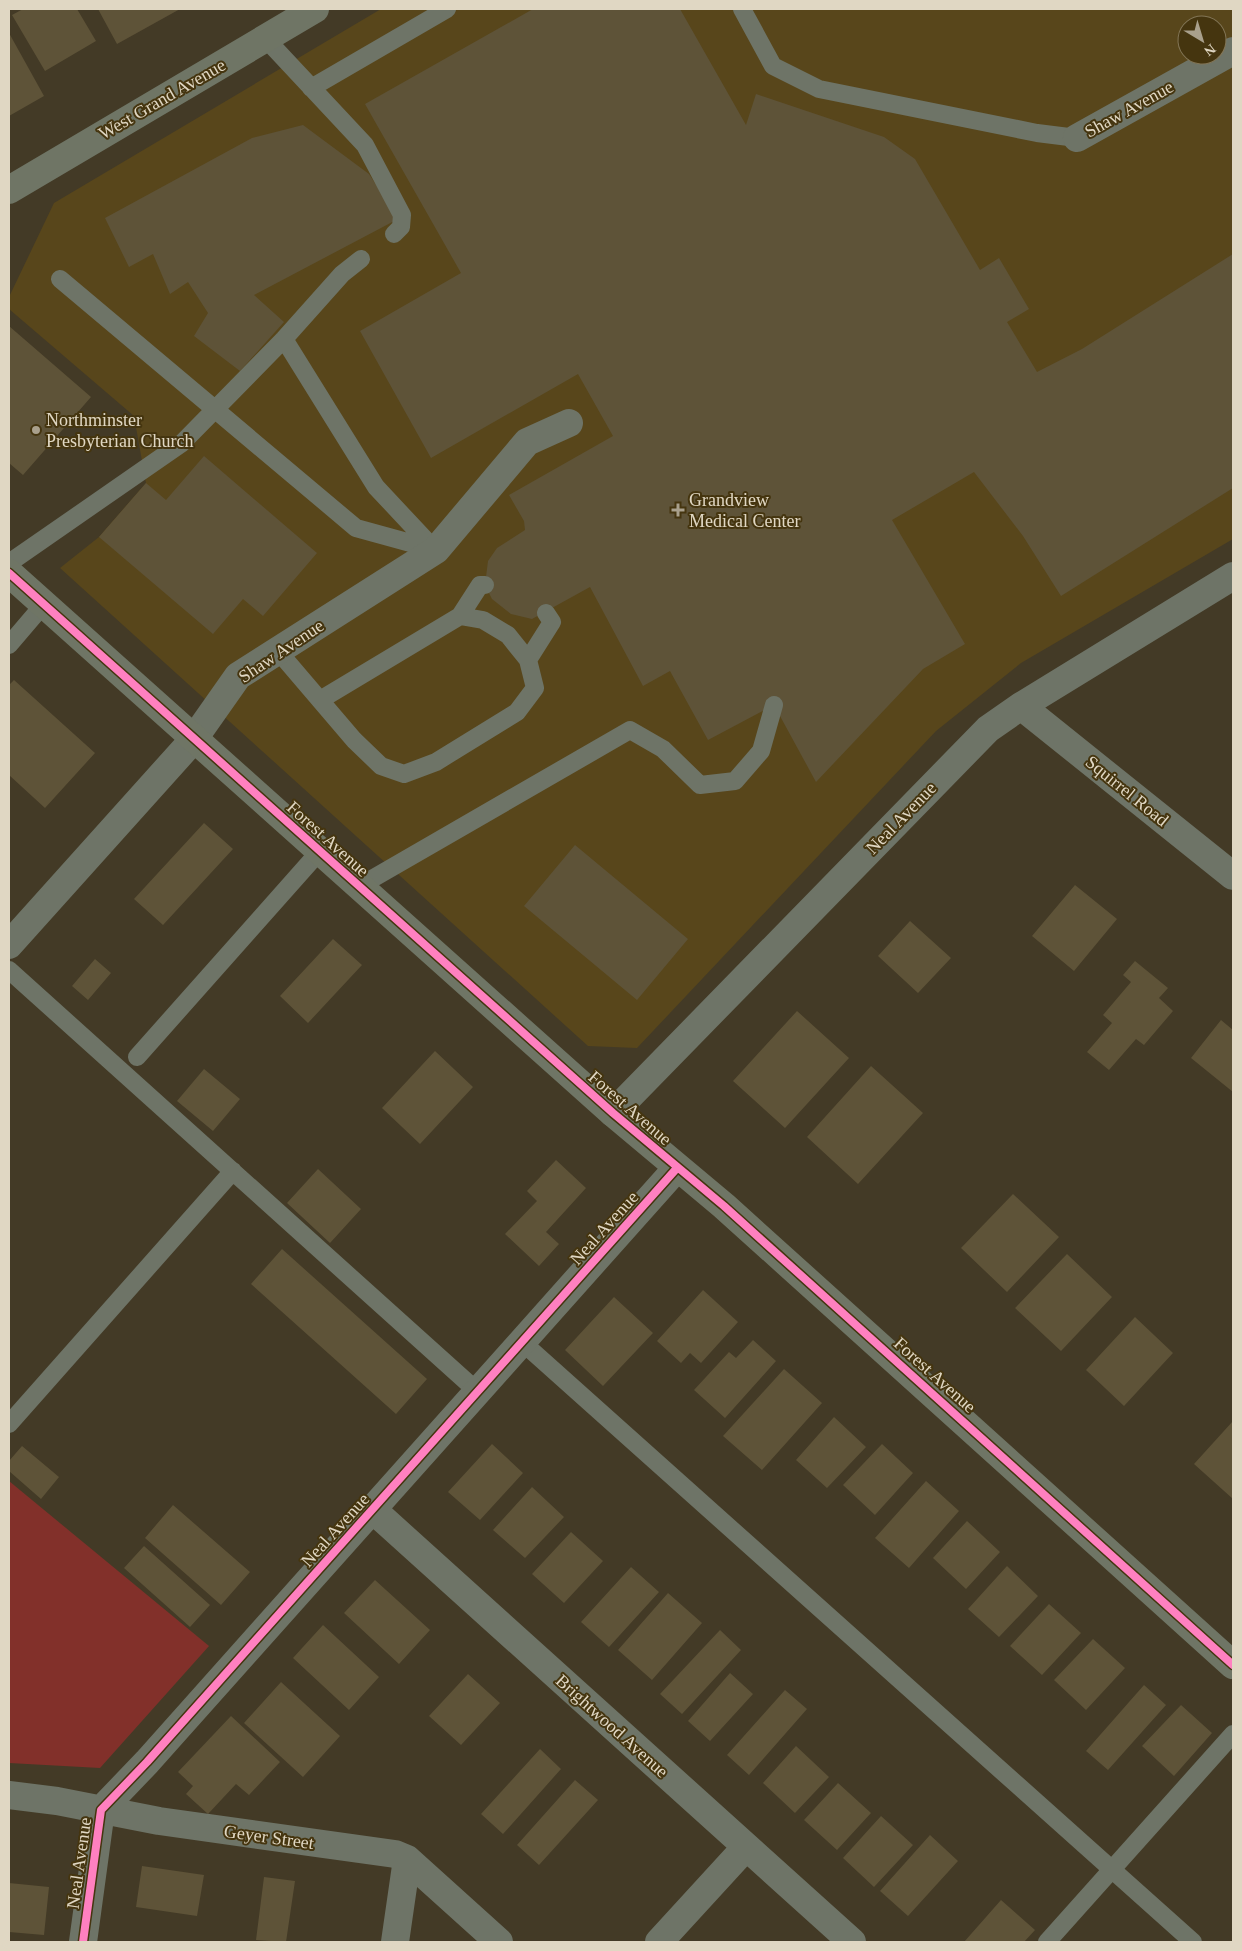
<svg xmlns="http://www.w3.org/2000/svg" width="1242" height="1951" font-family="'Times New Roman',serif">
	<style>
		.built { fill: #58461b; fill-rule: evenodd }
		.green { fill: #82302a }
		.building { fill: #5e5338 }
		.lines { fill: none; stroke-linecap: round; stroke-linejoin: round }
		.lane { stroke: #6e7467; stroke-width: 18 }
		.street { stroke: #6e7467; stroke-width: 28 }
		.secondary { stroke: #6f7565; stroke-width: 28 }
		.cycleway-casing { stroke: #45350f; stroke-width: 11 }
		.cycleway { stroke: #ff80c0; stroke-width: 8 }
		.poi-dot { fill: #a9a08c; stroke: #45350f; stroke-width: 2 }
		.labels { text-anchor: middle; stroke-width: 4; stroke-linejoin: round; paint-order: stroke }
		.street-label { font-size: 18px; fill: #e0d7c3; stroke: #45350f }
		.poi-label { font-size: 18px; fill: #e0d7c3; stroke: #45350f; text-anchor: start }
	</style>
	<rect width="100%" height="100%" fill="#433a26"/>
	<path class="built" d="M381 9H1233V539L1021 663 936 731 637 1048 588 1046 60 568 99 537 146 483 134 416 9 309V297L54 203ZM1187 25H1217V55H1187Z"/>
	<path class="green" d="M9 1481 209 1646 100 1768 9 1763Z"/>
	<path class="building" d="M23 9H77L96 41 45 71 12 15Z
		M98 9H180L117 44Z
		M533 9H680L746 125 756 94 884 137 915 159 980 270 999 258 1029 309 1007 322 1037 372 1082 349 1233 254V488L1061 596 1023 536 974 472 892 520 965 644 923 669 816 782 774 705 708 740 670 671 643 686 590 587 532 619 511 614 492 599 485 585 488 561 497 548 525 530 524 521 509 495 613 436 578 374 431 458 360 331 461 273 365 104Z
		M9 33 44 96 9 116Z
		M303 125 369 174 398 219 254 295 284 322 240 371 194 336 208 313 188 282 170 294 153 254 129 267 105 218 252 138Z
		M9 326 91 397 23 475 9 463Z
		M204 456 317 553 263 616 243 599 213 634 99 537 146 483 166 500Z
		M14 680 95 753 45 808 9 775V685Z
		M204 823 233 849 163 925 134 899Z
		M575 845 688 939 637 1000 524 906Z
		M1075 885 1117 919 1074 971 1032 936Z
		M910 921 951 958 918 993 878 956Z
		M333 939 362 965 308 1023 280 996Z
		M95 959 111 973 88 1000 72 986Z
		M1135 961 1168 988 1159 998 1173 1011 1144 1045 1136 1039 1109 1070 1087 1052 1112 1023 1103 1015 1131 982 1123 975Z
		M797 1011 849 1058 785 1128 733 1081Z
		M1221 1020 1233 1030V1092L1191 1058Z
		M435 1051 473 1087 420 1144 382 1108Z
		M871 1066 923 1113 858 1184 807 1137Z
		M204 1069 240 1099 213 1131 177 1101Z
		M556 1160 586 1188 546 1232 559 1244 539 1266 505 1234 537 1201 527 1191Z
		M318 1169 361 1209 330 1243 287 1203Z
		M1013 1194 1059 1237 1007 1292 961 1248Z
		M282 1249 427 1379 396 1414 251 1284Z
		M1067 1254 1112 1297 1061 1351 1015 1308Z
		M703 1290 738 1322 701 1363 690 1353 681 1363 657 1341Z
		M614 1297 653 1333 603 1386 565 1350Z
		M1135 1317 1173 1353 1124 1406 1086 1370Z
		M753 1340 776 1361 725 1418 694 1390 729 1352 736 1358Z
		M784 1369 822 1403 762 1470 723 1436Z
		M834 1417 866 1447 827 1488 796 1460Z
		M1233 1421V1499L1194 1464Z
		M492 1444 523 1473 480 1520 448 1492Z
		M882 1444 913 1473 875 1515 843 1485Z
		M22 1446 59 1477 41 1499 9 1471V1461Z
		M926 1481 959 1511 909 1568 875 1538Z
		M532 1487 564 1517 525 1558 493 1530Z
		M173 1505 250 1572 221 1605 145 1538Z
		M967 1521 1000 1552 966 1589 933 1558Z
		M571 1532 603 1561 564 1603 532 1574Z
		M144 1546 210 1605 190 1627 124 1568Z
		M1007 1566 1038 1596 999 1637 968 1609Z
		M631 1567 659 1592 609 1647 581 1622Z
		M375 1580 430 1630 399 1664 344 1613Z
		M668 1593 702 1623 652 1680 618 1650Z
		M1049 1604 1081 1633 1042 1675 1010 1646Z
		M323 1625 379 1677 349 1710 293 1658Z
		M720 1630 741 1650 682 1714 660 1694Z
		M1093 1639 1125 1668 1086 1710 1054 1680Z
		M730 1673 753 1694 710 1741 688 1721Z
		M468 1674 500 1703 461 1745 429 1716Z
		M281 1682 340 1736 303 1777 244 1723Z
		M1144 1685 1166 1705 1108 1770 1086 1751Z
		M785 1690 807 1709 749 1775 727 1755Z
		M1181 1705 1212 1733 1174 1776 1142 1746Z
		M231 1716 280 1762 249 1795 236 1784 208 1814 186 1794 193 1786 178 1772Z
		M796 1746 829 1777 795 1813 763 1783Z
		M540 1749 561 1769 503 1834 481 1814Z
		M575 1780 598 1800 539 1865 517 1845Z
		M838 1783 871 1813 837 1850 804 1820Z
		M881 1816 913 1845 874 1887 843 1858Z
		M930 1835 958 1861 908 1916 880 1891Z
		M142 1866 204 1875 197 1916 136 1907Z
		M264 1877 295 1881 286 1942 256 1940Z
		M9 1883 49 1887 44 1935 9 1932Z
		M1001 1900 1035 1930 1024 1942H964Z"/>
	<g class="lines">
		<path class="lane" d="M742 9 773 66 819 89 1037 133 1077 138
			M265 38 365 145 402 215 401 227 394 234
			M311 88 447 9
			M60 279 356 528 436 550
			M284 339 376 487 435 550
			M9 563 182 443 284 339 342 274 361 259
			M460 616 480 585H485
			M9 645 44 604
			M278 651 354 740 381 766 404 774 436 762 517 712 535 688 528 660 508 635 483 620 460 616 320 700
			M528 660 552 622 546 613
			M358 887 630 730 663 749 700 785 735 781 761 751 774 705
			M9 970 478 1392
			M137 1057 319 852
			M522 1342 1193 1942
			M9 1424 233 1171
			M1047 1942 1233 1734"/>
		<path class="street" d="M1077 138 1233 51
			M1021 706 1233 876
			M9 945 193 740 238 676 436 550 527 442 569 423
			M613 1113 988 729 1021 706 1233 576
			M373 1510 852 1942
			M9 1795 57 1801 159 1821 395 1854 407 1859 499 1942
			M83 1942 101 1810 147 1762 677 1168
			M395 1942 407 1859
			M659 1942 746 1847"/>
		<path class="secondary" d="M9 190 315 9
			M9 573 613 1113 724 1206 1233 1665"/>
		<g class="cycleway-casing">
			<path id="cycleway" d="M9 573 613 1113 724 1206 1233 1665
				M83 1942 101 1810 147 1762 677 1168"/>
		</g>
		<use href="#cycleway" class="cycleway"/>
	</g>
	<g class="poi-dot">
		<circle cx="36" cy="430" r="5"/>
		<path d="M675.5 502.5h5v5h5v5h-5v5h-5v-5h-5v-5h5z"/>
	</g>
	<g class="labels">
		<g class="street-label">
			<text transform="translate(162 99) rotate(-30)" y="6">West Grand Avenue</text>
			<text transform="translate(1129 109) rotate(-29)" y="6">Shaw Avenue</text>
			<text transform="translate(281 651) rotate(-34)" y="6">Shaw Avenue</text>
			<text transform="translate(1127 791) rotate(39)" y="6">Squirrel Road</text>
			<text transform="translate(901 818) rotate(-46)" y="6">Neal Avenue</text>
			<text transform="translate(328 839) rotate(42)" y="6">Forest Avenue</text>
			<text transform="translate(630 1108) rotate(41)" y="6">Forest Avenue</text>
			<text transform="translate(604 1228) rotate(-48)" y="6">Neal Avenue</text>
			<text transform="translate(935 1375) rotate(42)" y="6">Forest Avenue</text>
			<text transform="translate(335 1530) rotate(-48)" y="6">Neal Avenue</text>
			<text transform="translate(612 1726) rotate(42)" y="6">Brightwood Avenue</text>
			<text transform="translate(269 1837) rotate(8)" y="6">Geyer Street</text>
			<text transform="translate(79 1863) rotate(-82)" y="6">Neal Avenue</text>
		</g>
		<g class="poi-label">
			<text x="46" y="426">Northminster<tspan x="46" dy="21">Presbyterian Church</tspan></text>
			<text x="689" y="506">Grandview<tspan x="689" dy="21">Medical Center</tspan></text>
		</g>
	</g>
	<rect width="1242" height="1951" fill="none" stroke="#e0d7c3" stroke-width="20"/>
	<g transform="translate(1202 40) rotate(142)"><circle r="24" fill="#45350f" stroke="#837657"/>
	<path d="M0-4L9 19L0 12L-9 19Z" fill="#a9a08c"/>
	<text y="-8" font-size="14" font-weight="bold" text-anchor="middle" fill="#e0d7c3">N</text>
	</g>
</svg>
